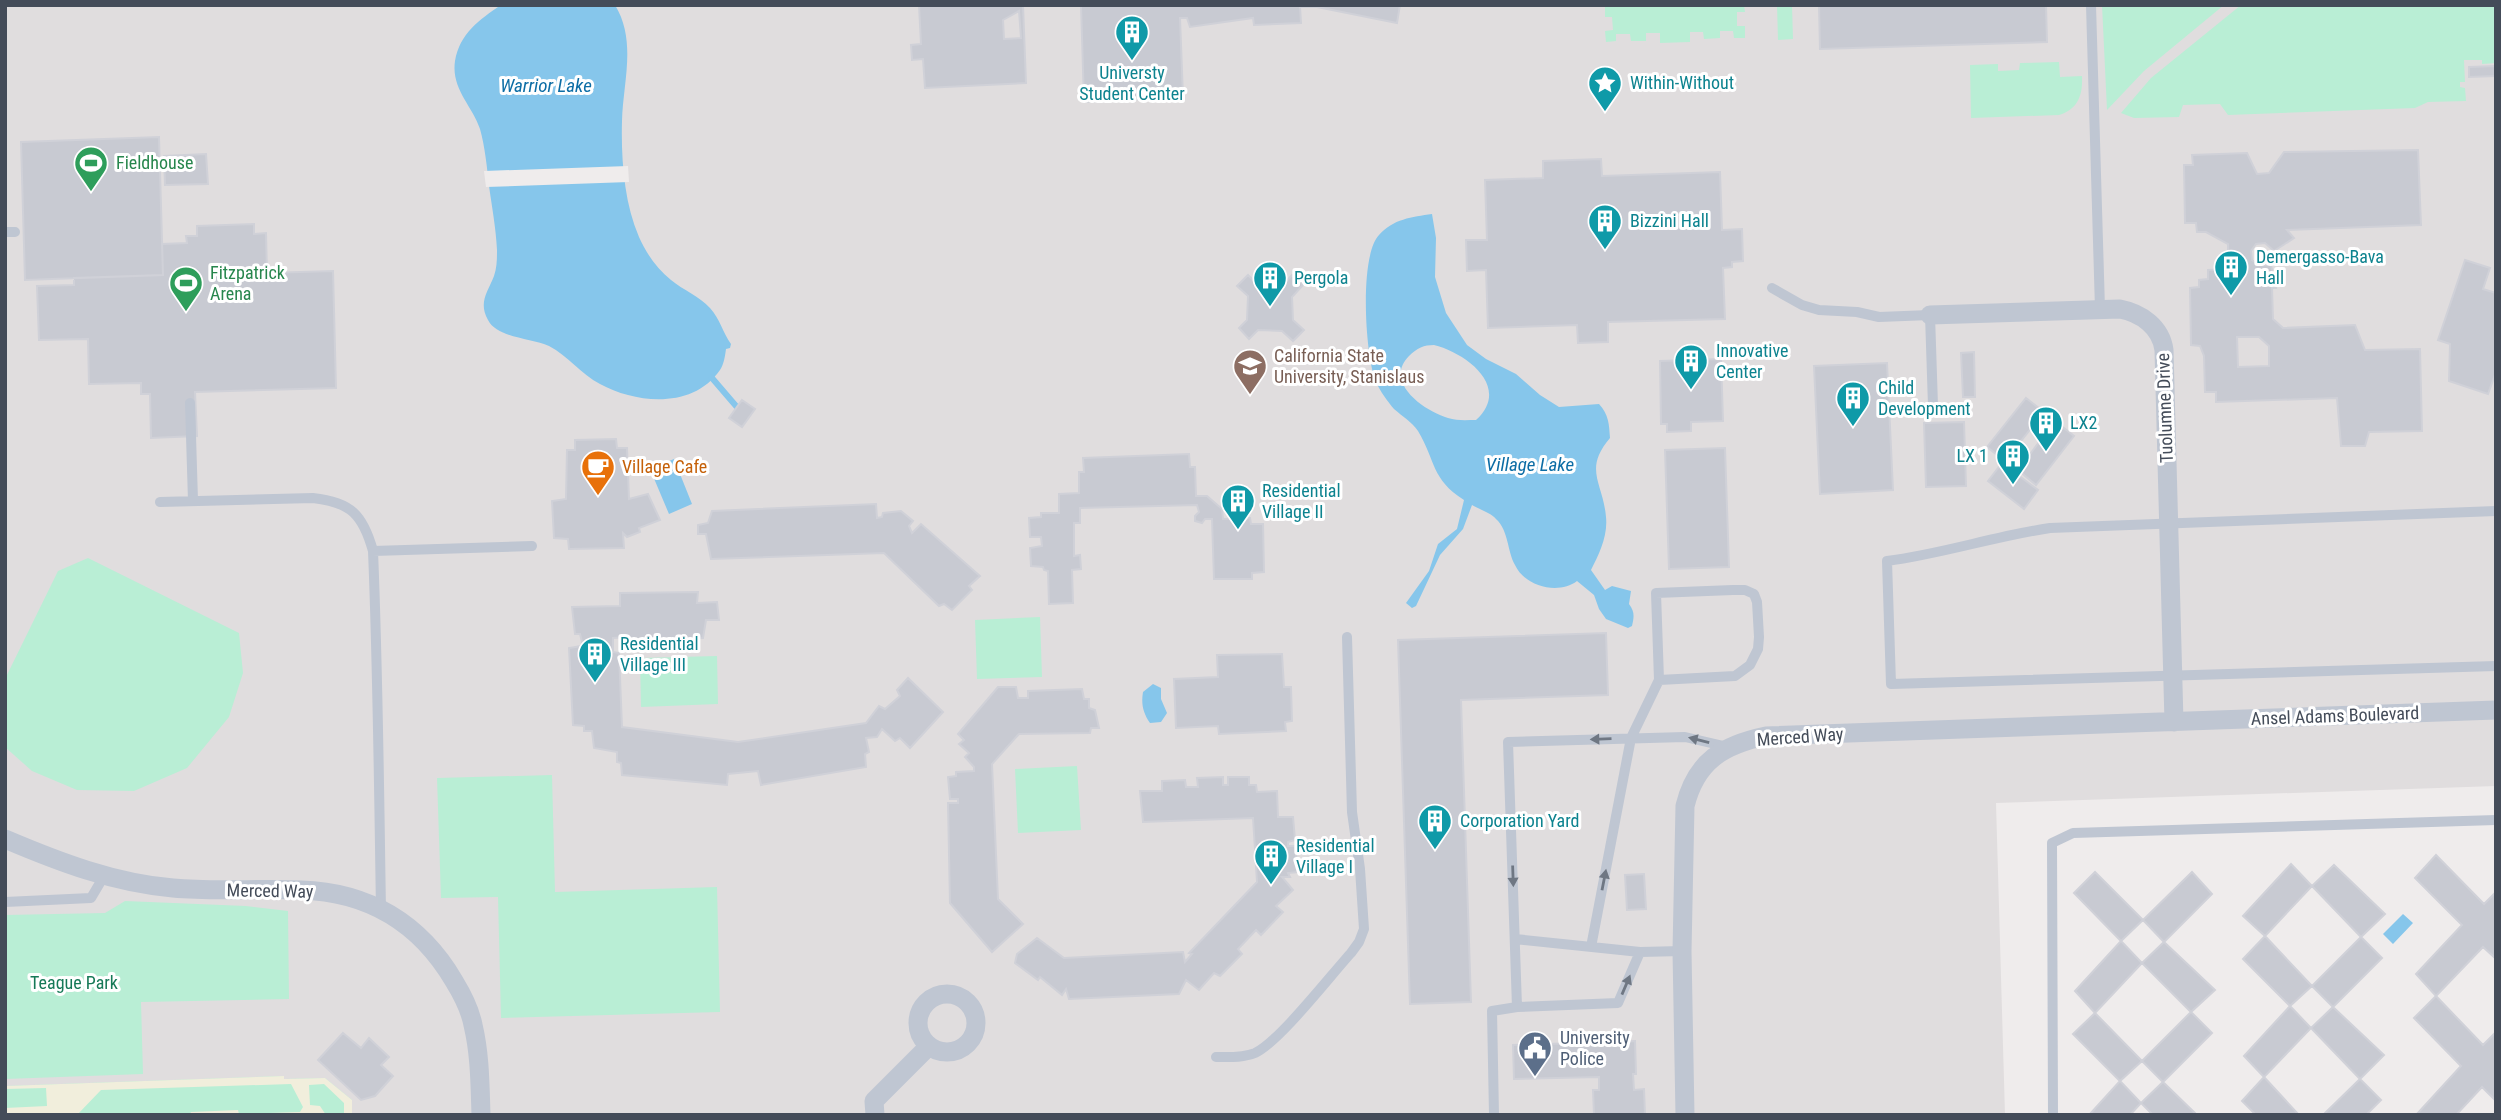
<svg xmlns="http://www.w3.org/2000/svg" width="2501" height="1120" font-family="'Roboto Condensed',sans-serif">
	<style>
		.education { fill: #e0ddde }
		.green { fill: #b9eed5 }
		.sand { fill: #f1eedc }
		.water { fill: #86c6eb; fill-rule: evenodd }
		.pier { fill: #efecec }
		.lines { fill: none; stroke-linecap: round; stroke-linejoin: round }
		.stream { stroke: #86c6eb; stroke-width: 6 }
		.building { fill: #c8cad2; stroke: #d0d1d8; stroke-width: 2; fill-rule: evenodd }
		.lane { stroke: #bfc6d2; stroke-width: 10 }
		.street { stroke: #bfc6d2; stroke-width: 19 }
		.oneway { fill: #6f7783 }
		.labels { text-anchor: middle; stroke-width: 6; stroke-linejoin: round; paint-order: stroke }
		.culture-label { font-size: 18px; fill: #0d838f; stroke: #fff; text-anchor: start }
		.leisure-label { font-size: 18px; fill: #27864d; stroke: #fff; text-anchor: start }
		.education-label { font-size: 18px; fill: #785e54; stroke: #fff; text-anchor: start }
		.street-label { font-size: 18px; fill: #444c59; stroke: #fff }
		.food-label { font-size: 18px; fill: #c56008; stroke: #fff; text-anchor: start }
		.park-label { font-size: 18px; fill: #167957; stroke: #fff }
		.service-label { font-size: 18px; fill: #4e5e75; stroke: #fff; text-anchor: start }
		.water-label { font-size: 19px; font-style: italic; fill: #0c6da5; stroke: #fff }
	</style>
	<rect width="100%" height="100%" fill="#efecec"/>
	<path class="education" d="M5 5H2496V786L1996 803 2005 1115H5Z"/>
	<path class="green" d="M1605 5H1744L1745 12H1737V26H1745V38H1734L1733 31H1720V38L1704 39 1703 32H1690V42L1660 43V33H1646V41H1631L1630 34H1616V41L1606 42 1605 31 1613 30 1612 17H1605Z
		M1777 5H1792L1793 39 1778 40Z
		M2102 5H2224L2144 71 2107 110Z
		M2241 5H2496V63L2482 64V60H2464L2465 82H2460V87L2465 88 2466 101 2428 102 2415 108 2228 115 2220 104 2183 105 2179 117 2134 118 2121 113 2151 78Z
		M2059 62 2060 77 2082 76C2083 95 2078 109 2059 115L1971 118 1970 65 1998 64V71L2019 70 2020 63Z
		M88 558 239 633 243 673 229 717 187 768 134 791 77 790 32 771 5 747V679L58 571Z
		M1040 617 1042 677 977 679 975 620Z
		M717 656 718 704 641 707 640 658Z
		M1077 766 1081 830 1018 833 1015 769Z
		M552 775 555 892 717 887 720 1012 501 1018 498 897 441 898 437 778Z
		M125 901 246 906 288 911 289 999 141 1002 143 1074 5 1079V915L105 913Z
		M284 1076V1079L325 1078 352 1100V1115H5V1086Z"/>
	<path class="sand" d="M284 1076V1079L325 1078 352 1100V1115H344V1103L324 1084 309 1085 310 1105 320 1106 326 1115H189L191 1112 238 1110 239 1114 300 1112 303 1107 291 1084 101 1090 77 1115H5V1108L47 1106 46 1088 5 1089V1086Z"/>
	<path class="water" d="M501 5H615C637 41 623 82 622 121 621 159 624 202 639 237 646 253 657 269 671 280 683 290 699 296 710 308 720 319 723 333 731 344L730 348 726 349C725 356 724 364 720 370 693 409 637 404 600 384 581 374 568 356 549 346 531 338 497 338 488 320 478 302 488 292 494 276 497 267 497 259 497 250 496 229 492 207 489 186 487 167 485 147 480 129 472 105 451 89 455 61 460 33 479 20 501 5Z
		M1432 214 1436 238 1435 277 1446 313 1467 345 1486 359 1516 374 1540 395 1559 407 1599 404C1609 415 1609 424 1610 438 1583 470 1603 482 1606 517 1608 536 1599 554 1591 570L1605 590 1612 586 1631 591 1629 604C1635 612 1634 617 1632 626L1628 628 1606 619 1599 609 1594 595 1577 581C1559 595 1525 587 1515 565 1507 551 1509 531 1496 519 1491 513 1479 509 1472 505L1463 529 1440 555 1416 606 1412 608 1406 603 1429 571 1438 544 1457 529 1464 500C1431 479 1436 461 1418 431 1412 422 1402 416 1394 409 1388 402 1380 391 1376 382 1365 356 1359 256 1379 235 1393 219 1412 217 1432 214ZM1434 345C1466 353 1512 387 1476 420 1467 420 1457 421 1448 418 1424 411 1383 382 1409 356 1417 348 1424 345 1434 345Z
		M674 459 692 504 669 514 650 469Z
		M1153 684 1161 688V699L1167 713 1161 722 1150 723C1143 713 1141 704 1143 692Z
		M2403 914 2413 923 2393 944 2383 934Z"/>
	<path class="pier" d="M628 166 629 182 486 187 484 171Z"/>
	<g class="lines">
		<path class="stream" d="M712 378 736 406"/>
	</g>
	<path class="building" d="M919 5H1023L1026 83 925 88 923 59 912 60 911 45 921 44ZM1019 11 1021 38 1004 39 1003 20Z
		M1081 5H1400L1397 23 1317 7H1300L1301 23 1254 25 1253 18 1190 27 1187 18H1180L1183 97 1084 102Z
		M1819 5H2046L2047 42 1820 49Z
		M2496 66V76L2469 77V67Z
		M159 137 163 275 25 280 21 142Z
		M2418 150 2421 225 2287 230 2294 238 2274 251 2265 243 2256 244 2251 251 2252 260 2259 265H2271L2276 288H2272L2273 319 2283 328 2355 325 2365 350 2420 349 2422 431 2369 432 2365 446H2341L2337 398 2216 402V392H2205L2204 356 2200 346 2191 345 2190 288 2199 287V280L2208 279V270L2228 269V244L2206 232H2197L2196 223H2185L2184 165H2193L2192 155 2247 153 2257 174 2269 173 2284 152ZM2237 337H2259L2269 346V366L2238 367Z
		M206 154 208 184 165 185 164 156Z
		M1601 159 1602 176 1720 172 1722 230 1742 229 1743 261 1732 262V267L1723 268 1725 319 1608 322V342L1578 343 1577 325 1488 328 1486 270 1467 271 1466 240H1487L1485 180 1543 178V161Z
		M254 224V234L266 233 267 273 333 271 336 388 195 392 197 436 151 438 150 394H141V383L89 384 88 339 39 340 37 286 74 285V278L163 275 162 244 187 243 186 236H197V226Z
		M2465 260 2490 268 2483 289 2496 293V372L2488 394 2449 381 2450 344 2438 340Z
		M1248 275 1259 286H1282L1292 275 1303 285 1292 297 1293 320 1304 330 1293 341 1282 331 1258 330 1249 339 1239 328 1247 320 1248 296 1237 286Z
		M1974 352 1975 397H1963L1961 353Z
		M1721 359 1723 421 1691 422V431L1667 432V424H1661L1660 361Z
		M1887 363 1893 490 1820 494 1814 366Z
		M2026 398 2044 412 2005 461 1987 447Z
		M742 400 755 409 742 427 729 418Z
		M2055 421 2074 436 2036 485 2018 470Z
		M1964 422 1966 486 1926 487 1924 423Z
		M616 439 617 448H627L629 499 648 494 660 520 639 528 640 532 627 537 623 533 624 548 569 549 568 539 554 538 552 501 566 499 567 450H575V440Z
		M1725 448 1729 567 1669 569 1665 450Z
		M1189 454 1190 467H1195L1196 496H1207L1222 509 1223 519 1250 518 1251 524H1263L1264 572 1252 573V579H1214L1212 519H1205L1202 523 1195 521V516L1199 512 1197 505 1080 508V523H1074V556L1080 555 1081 569 1072 570 1073 603 1049 604 1048 571 1044 570 1043 567 1031 566 1030 548 1042 546 1041 537H1030L1029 518 1041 517V513H1059V494L1079 493V472H1084L1083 458Z
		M2002 463 2038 490 2024 509 1988 481Z
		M876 504 877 518 882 517 883 513 901 511 913 521 909 526 912 533 921 524 980 576 969 586 972 590 952 610 944 604 939 606 884 553 711 559 706 534H698V525L708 523 712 511Z
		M698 592 697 603 717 602 719 620H706L703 638 630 642 629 637 613 638V652L619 653 622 727 738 742 866 723 879 706 885 709 900 696 897 690 908 678 943 712 910 748 900 738 895 741 882 729 877 737 866 738 869 752 865 754 866 767 761 785 758 771 728 774 727 785 622 775 621 763 617 762V752L594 748 592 731H584V726L573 725 569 648 581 646 582 642 580 634H575L572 607 620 606V593Z
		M1606 633 1608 695 1461 700 1471 1002 1410 1004 1398 640Z
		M1282 654 1284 687H1291L1292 721 1285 722 1286 731 1219 734 1218 726 1176 728 1174 679 1218 677 1217 655Z
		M998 687H1016L1018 698H1028V691L1082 689 1084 699H1089V708L1095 710 1099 728H1091L1090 733 1019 734 992 764 998 899 1023 924 992 952 950 903 948 803H958V799H950L948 777 956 776V772L974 771V767L965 757 969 753 959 744 964 740 958 734Z
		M1223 777V785H1228V777H1249V785H1256L1257 792 1277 791 1278 817H1293L1295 840 1288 842V846H1295L1298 872 1288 873 1290 877H1282L1293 890 1276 906 1283 912 1261 935 1256 930 1238 949 1242 954 1220 976 1214 973 1199 990 1186 980 1179 994 1069 999 1066 989 1062 995 1040 977 1038 980 1015 963 1017 954 1037 938 1064 958 1183 952 1185 962 1192 954 1189 953 1257 882 1253 818 1143 822 1140 791H1162V781L1185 780 1186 787H1198L1197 778Z
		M2436 855 2484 904 2496 892V959L2483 947 2436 996 2416 974 2462 925 2415 878Z
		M2291 864 2312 886 2265 936 2243 916Z
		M2334 865 2385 914 2361 937 2312 886Z
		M2095 872 2143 920 2121 941 2074 893Z
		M2192 872 2212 894 2164 942 2143 920Z
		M1644 874 1646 909 1627 910 1625 875Z
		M2265 936 2312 986 2290 1006 2243 959Z
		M2361 937 2382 958 2333 1007 2312 986Z
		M2121 941 2142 963 2095 1013 2075 991Z
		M2164 942 2215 990 2191 1012 2142 963Z
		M2436 996 2483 1045 2496 1032V1101L2482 1087 2456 1115H2416L2461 1066 2414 1018Z
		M2290 1006 2311 1028 2264 1077 2244 1056Z
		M2333 1007 2384 1055 2360 1079 2311 1028Z
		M2191 1012 2212 1033 2163 1082 2142 1061Z
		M2095 1013 2142 1061 2120 1081 2073 1034Z
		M343 1033 361 1048 369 1038 389 1057 381 1065 393 1076 375 1096 361 1100 318 1060Z
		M1635 1041 1636 1074H1633L1634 1090 1644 1089 1645 1115H1594L1593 1090H1599V1077L1514 1079 1513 1045Z
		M2264 1077 2299 1115H2256L2242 1101Z
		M2360 1079 2381 1100 2366 1115H2323Z
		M2120 1081 2141 1103 2130 1115H2089Z
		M2163 1082 2197 1115H2153L2141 1103Z"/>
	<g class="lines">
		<path class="lane" d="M2091 5 2100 309
			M5 232H15
			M1772 288 1802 305 1819 310 1857 312 1879 317 1930 315 1933 406
			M190 403 193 501
			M160 502 313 498C351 502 363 515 373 551
			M2496 511 2050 528C1995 536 1942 554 1887 561L1891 684 2496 666
			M5 902 91 898 104 876
			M381 910C379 790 378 671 373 551L532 546
			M1515 939 1640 952 1682 951
			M1591 947 1631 738 1659 680 1735 676 1750 665 1758 649 1759 637 1757 602 1754 594 1745 590H1733L1656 593 1659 680
			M1640 952 1618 1003 1517 1007 1508 742 1685 737 1728 747
			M1216 1057C1228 1057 1243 1058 1255 1053 1279 1042 1330 976 1351 953L1359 942 1364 929 1360 869 1352 812 1347 637
			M1494 1115 1492 1011 1517 1007
			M2053 1115 2052 843 2073 833 2496 820"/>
		<path class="street" d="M1930 315 2120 309C2141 313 2161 327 2164 350L2174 722
			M5 839C59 862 114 883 173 888 216 892 259 888 301 890 368 892 420 923 454 981 462 994 470 1009 473 1025 480 1054 480 1085 481 1115
			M918 1023a29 29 0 1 1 58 0a29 29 0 1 1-58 0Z
			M875 1115 874 1101 929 1046
			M1685 1115 1682 951 1685 806C1696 761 1723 745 1766 736L2496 710"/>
	</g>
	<defs><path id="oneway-solid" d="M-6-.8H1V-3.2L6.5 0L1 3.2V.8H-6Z" transform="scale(1.75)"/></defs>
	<g class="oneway">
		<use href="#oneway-solid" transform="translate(1601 739) rotate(178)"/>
		<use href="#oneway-solid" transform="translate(1699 740) rotate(-166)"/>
		<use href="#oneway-solid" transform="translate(1513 876) rotate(88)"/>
		<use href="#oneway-solid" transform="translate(1604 880) rotate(-79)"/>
		<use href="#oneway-solid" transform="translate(1626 985) rotate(-67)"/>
	</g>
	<defs>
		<g id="building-pin" transform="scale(1.75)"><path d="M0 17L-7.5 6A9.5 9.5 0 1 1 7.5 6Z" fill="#0f9aa8" stroke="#fff"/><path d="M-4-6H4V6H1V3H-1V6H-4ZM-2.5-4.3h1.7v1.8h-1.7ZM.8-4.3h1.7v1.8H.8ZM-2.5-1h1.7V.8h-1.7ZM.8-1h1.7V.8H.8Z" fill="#fff"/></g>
		<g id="sight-pin" transform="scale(1.75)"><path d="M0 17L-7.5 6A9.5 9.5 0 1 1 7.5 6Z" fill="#0f9aa8" stroke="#fff"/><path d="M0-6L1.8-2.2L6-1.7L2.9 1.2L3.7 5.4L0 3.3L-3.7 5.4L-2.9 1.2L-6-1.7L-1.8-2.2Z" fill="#fff"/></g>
		<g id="stadium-pin" transform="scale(1.75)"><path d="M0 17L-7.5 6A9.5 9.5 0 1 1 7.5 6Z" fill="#2e9e5b" stroke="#fff"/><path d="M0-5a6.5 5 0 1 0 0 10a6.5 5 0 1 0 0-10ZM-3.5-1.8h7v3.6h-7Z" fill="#fff"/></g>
		<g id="university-pin" transform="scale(1.75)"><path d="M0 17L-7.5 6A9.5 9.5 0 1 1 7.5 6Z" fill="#8d6e63" stroke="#fff"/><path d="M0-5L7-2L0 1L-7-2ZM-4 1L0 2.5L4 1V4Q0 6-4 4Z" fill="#fff"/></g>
		<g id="cafe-pin" transform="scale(1.75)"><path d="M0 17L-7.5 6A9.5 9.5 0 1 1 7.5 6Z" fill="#e8710a" stroke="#fff"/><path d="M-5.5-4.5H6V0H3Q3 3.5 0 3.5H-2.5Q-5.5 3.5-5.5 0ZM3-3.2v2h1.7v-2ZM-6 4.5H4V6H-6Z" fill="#fff"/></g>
		<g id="civic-pin" transform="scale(1.75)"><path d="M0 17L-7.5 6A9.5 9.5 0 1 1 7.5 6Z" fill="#5c6f8a" stroke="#fff"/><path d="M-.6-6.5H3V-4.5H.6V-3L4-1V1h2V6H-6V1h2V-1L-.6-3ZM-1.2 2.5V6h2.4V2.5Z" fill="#fff"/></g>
	</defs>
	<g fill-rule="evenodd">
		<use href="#building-pin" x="1132" y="32"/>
		<use href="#sight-pin" x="1605" y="83"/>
		<use href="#stadium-pin" x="91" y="163"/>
		<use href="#building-pin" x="1605" y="221"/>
		<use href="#building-pin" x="2231" y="267"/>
		<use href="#building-pin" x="1270" y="278"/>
		<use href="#stadium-pin" x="186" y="283"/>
		<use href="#building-pin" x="1691" y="361"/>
		<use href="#university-pin" x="1250" y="366"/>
		<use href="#building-pin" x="1853" y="398"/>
		<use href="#building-pin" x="2046" y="423"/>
		<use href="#building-pin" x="2013" y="456"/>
		<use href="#cafe-pin" x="598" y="467"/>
		<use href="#building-pin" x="1238" y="501"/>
		<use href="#building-pin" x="595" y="654"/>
		<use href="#building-pin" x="1435" y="821"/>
		<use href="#building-pin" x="1271" y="856"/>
		<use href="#civic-pin" x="1535" y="1048"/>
	</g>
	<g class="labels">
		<g class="culture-label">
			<text x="1132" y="79" text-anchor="middle">Universty<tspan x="1132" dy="21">Student Center</tspan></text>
			<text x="1630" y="89">Within-Without</text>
			<text x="1630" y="227">Bizzini Hall</text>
			<text x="2256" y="263">Demergasso-Bava<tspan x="2256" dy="21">Hall</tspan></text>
			<text x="1294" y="284">Pergola</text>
			<text x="1716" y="357">Innovative<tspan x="1716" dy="21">Center</tspan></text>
			<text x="1878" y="394">Child<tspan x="1878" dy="21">Development</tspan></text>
			<text x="2070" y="429">LX2</text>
			<text x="1988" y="462" text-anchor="end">LX 1</text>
			<text x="1262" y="497">Residential<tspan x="1262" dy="21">Village II</tspan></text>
			<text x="620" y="650">Residential<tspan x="620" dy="21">Village III</tspan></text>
			<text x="1460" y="827">Corporation Yard</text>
			<text x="1296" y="852">Residential<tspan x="1296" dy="21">Village I</tspan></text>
		</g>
		<g class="leisure-label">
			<text x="116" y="169">Fieldhouse</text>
			<text x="210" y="279">Fitzpatrick<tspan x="210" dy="21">Arena</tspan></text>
		</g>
		<g class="education-label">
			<text x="1274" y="362">California State<tspan x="1274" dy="21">University, Stanislaus</tspan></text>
		</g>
		<g class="street-label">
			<text transform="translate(2165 408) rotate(-92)" y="6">Tuolumne Drive</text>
			<text transform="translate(2335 716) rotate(-2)" y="6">Ansel Adams Boulevard</text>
			<text transform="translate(1800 737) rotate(-4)" y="6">Merced Way</text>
			<text transform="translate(270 891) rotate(1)" y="6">Merced Way</text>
		</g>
		<g class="food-label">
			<text x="622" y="473">Village Cafe</text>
		</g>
		<g class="park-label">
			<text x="74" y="989">Teague Park</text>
		</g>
		<g class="service-label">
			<text x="1560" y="1044">University<tspan x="1560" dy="21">Police</tspan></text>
		</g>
		<g class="water-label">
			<text x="546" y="92">Warrior Lake</text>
			<text x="1530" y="471">Village Lake</text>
		</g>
	</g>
	<rect width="2501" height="1120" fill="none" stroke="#444c59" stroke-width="14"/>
</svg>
